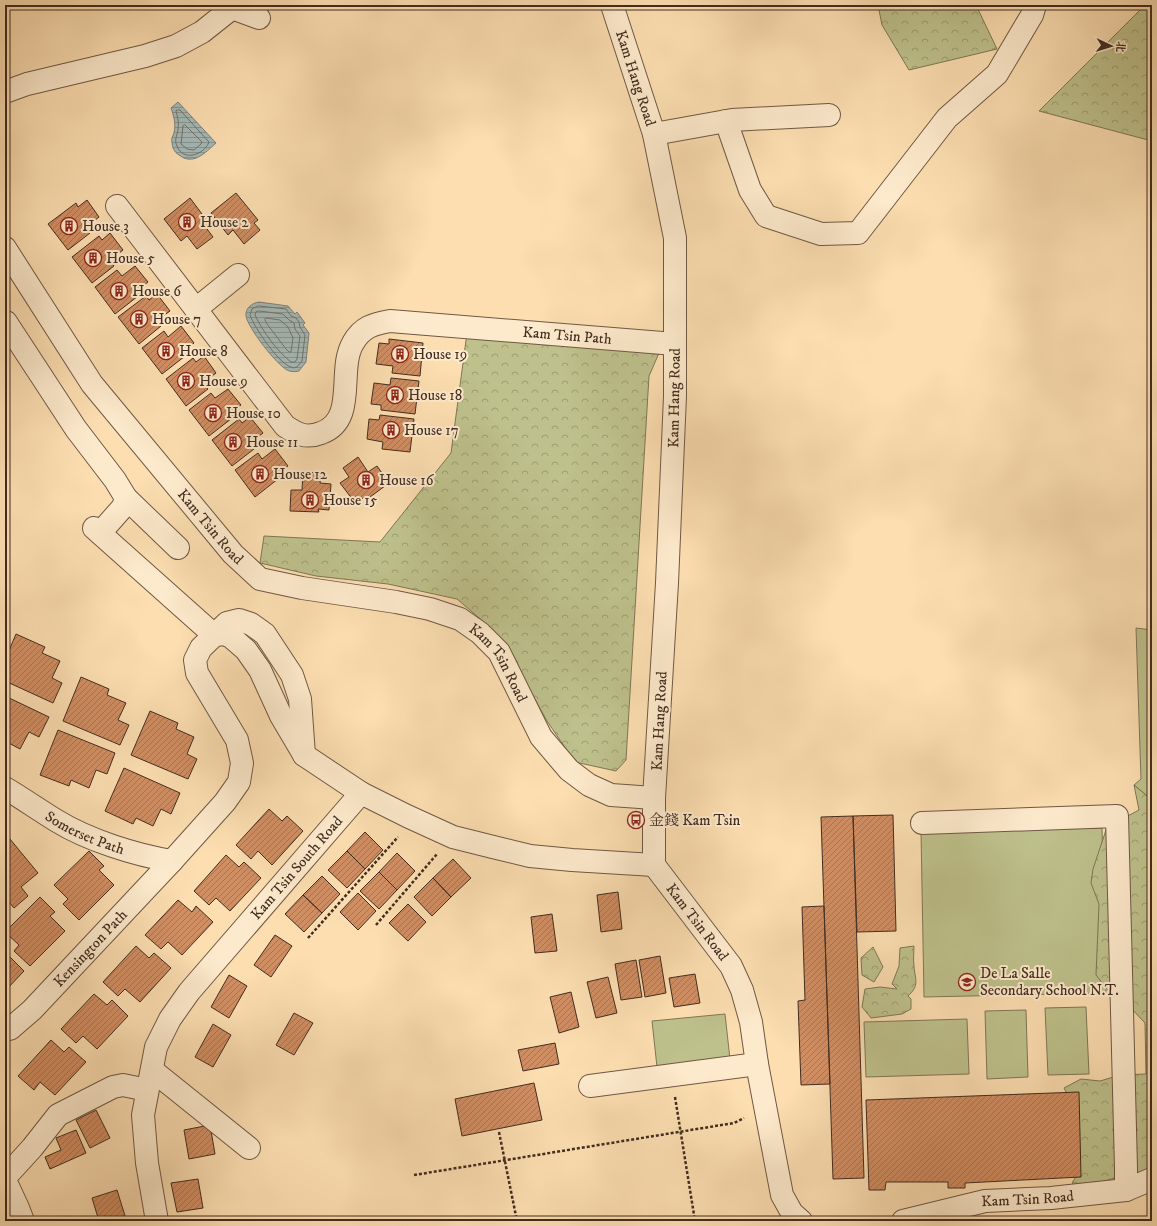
<svg xmlns="http://www.w3.org/2000/svg" width="1157" height="1226" font-family="'IM FELL DW Pica','Noto Serif SC',serif">
	<style>
		.green { fill: #bec18c; stroke: #807656 }
		.forest { fill: url(#forest-crowns); stroke: #807656 }
		.water { fill: url(#water-rules); stroke: #7d817b }
		.lines { fill: none; stroke-linecap: round; stroke-linejoin: round }
		.shore { stroke: #73726c; stroke-width: 1 }
		.building { fill: url(#building-hatch); stroke: #422c20 }
		.minor-casing { stroke: #705844; stroke-width: 24 }
		.path { stroke: #422c20; stroke-width: 2.5; stroke-dasharray: 3 2; stroke-linecap: butt }
		.minor { stroke: #fdeacc; stroke-width: 22 }
		.labels { text-anchor: middle; stroke-width: 4; stroke-linejoin: round; paint-order: stroke }
		.street-label { font-size: 15px; fill: #422c20; stroke: #fdeacc }
		.poi-label { font-size: 15px; fill: #422c20; stroke: #fdeacc; text-anchor: start }
	</style>
	<defs>
		<pattern id="forest-crowns" width="20" height="18" patternUnits="userSpaceOnUse"><rect width="20" height="18" fill="#bec18c"/><path d="M2 6a3 3 0 1 1 6 0M12 15a3 3 0 1 1 6 0" fill="none" stroke="#9c9d72"/></pattern>
		<pattern id="water-rules" width="6" height="5" patternUnits="userSpaceOnUse"><rect width="6" height="5" fill="#a4b9b7"/><path d="M0 2.5h6" fill="none" stroke="#879794"/></pattern>
		<pattern id="building-hatch" width="6" height="6" patternUnits="userSpaceOnUse"><rect width="6" height="6" fill="#d08e63"/><path d="M-1 1l2-2M0 6l6-6M5 7l2-2" fill="none" stroke="#aa7451"/></pattern>
	</defs>
	<rect width="100%" height="100%" fill="#fcdeb1"/>
	<filter id="stains"><feTurbulence type="fractalNoise" baseFrequency=".005" numOctaves="4"/><feColorMatrix values="0 0 0 0 .2 0 0 0 0 .09 0 0 0 0 .02 0 0 0 .5 -.17"/></filter>
	<radialGradient id="worn" r=".72"><stop offset=".6" stop-color="#630" stop-opacity="0"/><stop offset="1" stop-color="#630" stop-opacity=".3"/></radialGradient>
	<path class="green" d="M1136 628 1152 630V800L1134 785 1141 779Z
		M1102 828 1106 993 924 997 921 832Z
		M1086 1007 1089 1074 1048 1075 1045 1008Z
		M1026 1010 1028 1077 987 1079 985 1011Z
		M725 1014 730 1059 657 1067 652 1021Z
		M967 1019 969 1074 866 1077 864 1022Z"/>
	<path class="forest" d="M878 5H976L997 49 909 70 882 25Z
		M1145 5 1152 6V141L1039 111Z
		M467 333 659 353 649 376 626 760 616 771 575 762 547 721 523 678 491 628 457 599 388 584 316 576 260 563 264 536 380 542 451 453Z
		M1134 785 1152 800V1170L1148 1173 1126 1174 1084 1188 1072 1187 1073 1181 1078 1174 1073 1105 1064 1088 1081 1079 1100 1081 1120 1075 1146 1074 1145 1023 1130 1007 1117 1002 1096 975 1099 904 1091 883 1093 869 1107 827 1139 810Z
		M914 946C914 952 913 959 914 966 915 980 920 985 908 996L911 999V1009L902 1014 871 1018 862 1007 865 989 880 987 897 989 892 984 899 966 900 948Z
		M873 947 883 967 874 982 862 975 861 958Z"/>
	<path class="water" d="M178 102 216 143C205 153 193 166 179 155 174 152 172 147 172 142 171 138 173 136 174 133 176 124 174 116 171 108Z
		M259 302 288 306 295 314 297 312 305 323 303 325 309 333 306 362 299 371C295 372 291 372 287 370 276 364 248 328 246 316 245 308 252 303 259 302Z"/>
	<g class="lines">
		<path class="shore" d="M178 110H180L209 142C204 155 183 162 177 146 174 140 177 136 178 130 179 124 178 118 176 111Z
			M185 125 202 142 201 144 194 150 187 149 181 144 183 126Z
			M259 306 286 309 291 316 296 318 299 322 300 327 305 335 302 361 297 367C294 368 293 368 291 367 279 364 254 327 250 315L252 309Z
			M259 311 283 314 289 320 294 323 295 329 300 336 297 359 295 362H291C277 351 263 332 255 315L256 312Z
			M266 318 280 320 288 327 293 338 291 352H289L286 349 267 324 265 320Z"/>
	</g>
	<path class="building" d="M236 193 258 220 254 223 260 230 244 244 233 230 228 235 211 213Z
		M190 198 211 226 207 229 213 237 197 249 187 236 181 241 164 219Z
		M87 200 99 217 86 227 90 233 68 250 48 224 76 203 78 207Z
		M110 233 123 250 110 260 114 266 92 283 72 257 99 236 102 240Z
		M135 266 148 282 139 289 142 293 115 314 95 287 117 270 122 276Z
		M157 294 170 311 156 321 161 326 139 344 118 317 146 296 149 300Z
		M181 326 194 343 186 349 189 353 162 374 142 348 164 331 168 337Z
		M389 339 423 343 420 376 392 373 393 366 376 364 379 343 389 344Z
		M204 356 216 373 203 383 208 389 186 406 166 379 193 358 196 362Z
		M391 378 419 381 415 414 381 410V405L371 404 374 383 390 385Z
		M228 389 241 405 233 411 236 415 209 436 189 410 211 393 215 398Z
		M380 415 414 419 410 452 382 449 383 442 367 439 369 419 379 420Z
		M250 417 263 433 250 443 254 449 232 466 212 440 239 419 242 423Z
		M275 449 288 466 280 472 283 475 255 497 235 470 258 453 262 459Z
		M358 457 368 472 377 466 389 483 366 500 364 497 356 504 340 483 349 477 343 468Z
		M303 472 321 473 320 483 331 484 329 510 318 509 319 512 290 511 291 490H302Z
		M16 634 45 647 42 653 60 661 52 678 62 683 53 703 5 681V660Z
		M81 677 109 689 107 695 126 703 118 720 129 725 120 745 63 721Z
		M5 696 49 717 39 737 29 732 20 749 5 741Z
		M150 711 178 723 176 729 194 737 187 754 197 759 188 779 131 755Z
		M58 730 115 753 107 774 96 770 89 788 71 780 69 786 40 775Z
		M124 768 180 793 171 814 161 809 153 826 136 818 133 824 105 811Z
		M269 809 282 821 287 816 303 831 272 865 258 851 251 859 236 845Z
		M893 815 896 931 857 932 853 816Z
		M853 816 864 1178 833 1179 821 817Z
		M365 832 383 850 365 869 347 851Z
		M5 833 38 873 21 887 28 896 14 908 5 897Z
		M89 851 104 866 99 870 114 885 79 920 63 904 68 899 54 885Z
		M347 851 365 869 347 888 328 870Z
		M397 853 415 871 397 890 379 872Z
		M226 855 239 867 244 862 261 878 230 911 216 898 209 905 194 891Z
		M453 859 471 878 451 897 433 878Z
		M379 872 397 890 379 909 360 891Z
		M322 876 340 894 322 913 303 895Z
		M433 878 451 897 432 916 414 897Z
		M618 892 622 929 601 932 597 895Z
		M358 893 376 911 358 930 340 912Z
		M303 895 322 913 304 932 285 914Z
		M40 897 55 912 50 916 65 931 30 966 14 951 19 945 5 932Z
		M178 900 192 912 196 906 213 922 182 955 168 942 161 949 145 935Z
		M408 904 426 922 408 941 389 923Z
		M824 906 830 1084 801 1085 798 1001 805 1000 802 907Z
		M552 914 557 951 535 953 531 917Z
		M275 935 292 946 271 977 254 965Z
		M136 946 149 958 154 953 171 968 140 1002 125 989 118 996 103 982Z
		M8 955 24 971 5 991V959Z
		M660 956 666 993 645 997 639 960Z
		M636 960 642 997 621 1000 615 964Z
		M695 974 700 1003 674 1007 669 978Z
		M229 975 247 986 229 1018 211 1007Z
		M608 977 617 1013 596 1018 587 982Z
		M571 992 579 1027 559 1033 550 997Z
		M94 994 107 1005 112 1000 128 1016 97 1049 83 1036 76 1043 61 1029Z
		M294 1013 313 1023 294 1055 276 1045Z
		M213 1024 231 1035 213 1067 195 1057Z
		M51 1040 64 1052 69 1047 86 1062 55 1095 40 1082 34 1090 18 1076Z
		M555 1043 559 1064 523 1071 518 1050Z
		M534 1083 542 1120 462 1136 455 1099Z
		M1079 1092 1081 1177 965 1183V1188H948V1182H886L885 1190H869L866 1100Z
		M96 1110 110 1138 90 1148 76 1120Z
		M210 1125 215 1154 189 1159 184 1130Z
		M76 1130 86 1153 50 1169 45 1157 61 1150 56 1138Z
		M198 1179 203 1208 177 1212 171 1183Z
		M117 1190 126 1219 118 1221H99L92 1198Z
		M5 1215H15V1221H5Z"/>
	<g class="lines">
		<g class="minor-casing">
			<g id="minor">
				<path id="s1" d="M612 5 654 134 675 238V396L667 583 654 798V865L731 966 742 990 751 1022 757 1064 782 1195 792 1213 801 1221"/>
				<path d="M232 8 259 18"/>
				<path d="M5 92 27 84 145 56 176 46 202 32 236 5"/>
				<path d="M726 121 750 190 766 216 821 234 858 233 947 118 997 74 1032 15 1035 5"/>
				<path d="M654 134 732 120 829 115"/>
				<path id="s2" d="M117 206 285 426C297 434 306 439 321 433 358 420 337 370 353 343 362 327 373 324 390 321L675 344"/>
				<path id="s3" d="M5 248 92 384 233 554 260 579 302 588 396 602 430 609 460 619 480 633 499 652 541 737 569 770 589 785 611 795 654 798"/>
				<path d="M196 309 238 275"/>
				<path d="M6 322 76 429 115 480 126 498 123 507 100 533"/>
				<path d="M126 498 178 548"/>
				<path d="M94 528 214 635 224 634 231 637 246 650 260 670 281 716 304 755 361 793"/>
				<path id="s4" d="M5 788C22 798 39 810 57 821 88 840 135 855 172 861"/>
				<path d="M922 823 1117 816 1126 1168V1190"/>
				<path id="s5" d="M5 1029H10L32 1010 172 861 225 802 239 782 242 763 237 740 197 673 195 660 201 648 227 623 239 620 251 624 265 634 292 675 300 699 304 755"/>
				<path d="M152 1070 249 1148"/>
				<path d="M590 1086 757 1064"/>
				<path d="M5 1175 11 1171 32 1148 58 1115 113 1087 123 1085 147 1090"/>
				<path d="M5 1180 18 1208 23 1221"/>
				<path id="s6" d="M157 1221 147 1163 143 1115 156 1047 170 1019 189 992 361 793 407 816 453 837 493 847 530 856 572 860 654 865"/>
				<path id="s7" d="M903 1221 985 1201 1051 1198 1126 1190 1152 1179"/>
			</g>
		</g>
		<path class="path" d="M376 925 437 854
			M308 938 398 837
			M675 1097 695 1221
			M499 1132 517 1221
			M414 1175 734 1123 744 1118"/>
		<use href="#minor" class="minor"/>
	</g>
	<defs>
		<g id="building-ring" transform="scale(0.9)"><circle r="9.5" fill="#fdeacc" stroke="#8f2418" stroke-width="1.5"/><path d="M-4-6H4V6H1V3H-1V6H-4ZM-2.5-4.3h1.7v1.8h-1.7ZM.8-4.3h1.7v1.8H.8ZM-2.5-1h1.7V.8h-1.7ZM.8-1h1.7V.8H.8Z" fill="#8f2418"/></g>
		<g id="bus-ring" transform="scale(0.9)"><circle r="9.5" fill="#fdeacc" stroke="#8f2418" stroke-width="1.5"/><path d="M-5-6H5V4H4V6H2V4H-2V6H-4V4H-5ZM-3.5-4V0h7V-4ZM-3.5 1.2v1.5H-2V1.2ZM2 1.2v1.5H3.5V1.2Z" fill="#8f2418"/></g>
		<g id="school-ring" transform="scale(0.9)"><circle r="9.5" fill="#fdeacc" stroke="#8f2418" stroke-width="1.5"/><path d="M0-5L7-2L0 1L-7-2ZM-4 1L0 2.5L4 1V4Q0 6-4 4Z" fill="#8f2418"/></g>
	</defs>
	<g fill-rule="evenodd">
		<use href="#building-ring" x="187" y="222"/>
		<use href="#building-ring" x="69" y="226"/>
		<use href="#building-ring" x="93" y="258"/>
		<use href="#building-ring" x="119" y="291"/>
		<use href="#building-ring" x="139" y="319"/>
		<use href="#building-ring" x="166" y="351"/>
		<use href="#building-ring" x="400" y="354"/>
		<use href="#building-ring" x="186" y="381"/>
		<use href="#building-ring" x="395" y="395"/>
		<use href="#building-ring" x="213" y="413"/>
		<use href="#building-ring" x="391" y="430"/>
		<use href="#building-ring" x="233" y="442"/>
		<use href="#building-ring" x="260" y="474"/>
		<use href="#building-ring" x="366" y="480"/>
		<use href="#building-ring" x="310" y="500"/>
		<use href="#bus-ring" x="636" y="820"/>
		<use href="#school-ring" x="967" y="982"/>
	</g>
	<g class="labels">
		<g class="street-label">
			<text dy="5" stroke="none"><textPath href="#s1" startOffset="77">Kam Hang Road</textPath></text>
			<text dy="5" stroke="none"><textPath href="#s2" startOffset="639">Kam Tsin Path</textPath></text>
			<text transform="translate(674 398) rotate(-89)" y="5">Kam Hang Road</text>
			<text dy="5" stroke="none"><textPath href="#s3" startOffset="347">Kam Tsin Road</textPath></text>
			<text dy="5" stroke="none"><textPath href="#s3" startOffset="683">Kam Tsin Road</textPath></text>
			<text transform="translate(659 721) rotate(-87)" y="5">Kam Hang Road</text>
			<text dy="5" stroke="none"><textPath href="#s4" startOffset="92">Somerset Path</textPath></text>
			<text dy="5" stroke="none"><textPath href="#s6" startOffset="405">Kam Tsin South Road</textPath></text>
			<text dy="5" stroke="none"><textPath href="#s1" startOffset="941">Kam Tsin Road</textPath></text>
			<text dy="5" stroke="none"><textPath href="#s5" startOffset="119">Kensington Path</textPath></text>
			<text dy="5" stroke="none"><textPath href="#s7" startOffset="127">Kam Tsin Road</textPath></text>
		</g>
		<g class="poi-label">
			<text x="200" y="227">House 2</text>
			<text x="82" y="231">House 3</text>
			<text x="106" y="263">House 5</text>
			<text x="132" y="296">House 6</text>
			<text x="152" y="324">House 7</text>
			<text x="179" y="356">House 8</text>
			<text x="413" y="359">House 19</text>
			<text x="199" y="386">House 9</text>
			<text x="408" y="400">House 18</text>
			<text x="226" y="418">House 10</text>
			<text x="404" y="435">House 17</text>
			<text x="246" y="447">House 11</text>
			<text x="273" y="479">House 12</text>
			<text x="379" y="485">House 16</text>
			<text x="323" y="505">House 15</text>
			<text x="649" y="825">金錢 Kam Tsin</text>
			<text x="980" y="978">De La Salle<tspan x="980" dy="17">Secondary School N.T.</tspan></text>
		</g>
	</g>
	<rect width="1157" height="1226" fill="none" stroke="#fcdeb1" stroke-width="20"/>
	<rect x="6" y="6" width="1145" height="1214" fill="none" stroke="#422c20" stroke-width="2"/>
	<rect x="10" y="10" width="1137" height="1206" fill="none" stroke="#422c20"/>
	<g transform="translate(1111 46) rotate(94)" stroke="#fdeacc" stroke-width="3" paint-order="stroke">
	<path d="M0-3L7 15L0 10L-7 15Z" fill="#422c20"/>
	<text y="-6" font-size="11" font-weight="bold" text-anchor="middle" fill="#422c20">北</text>
	</g>
	<rect width="100%" height="100%" filter="url(#stains)"/>
	<rect width="100%" height="100%" fill="url(#worn)"/>
</svg>
